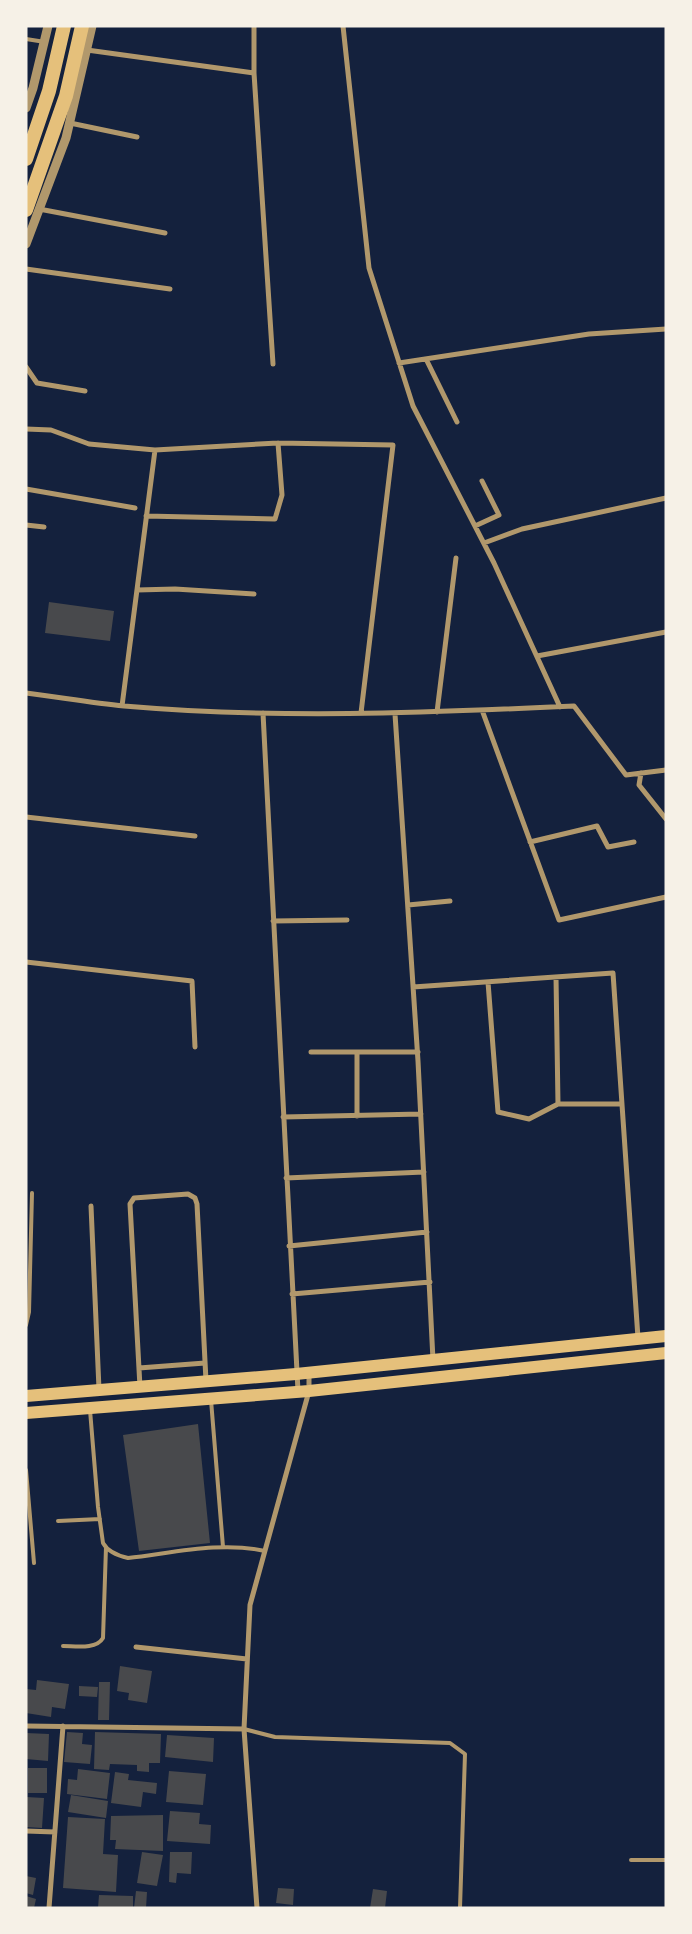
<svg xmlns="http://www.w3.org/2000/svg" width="692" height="1934" font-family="'Asap Condensed',sans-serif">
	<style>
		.building { fill: #48494c }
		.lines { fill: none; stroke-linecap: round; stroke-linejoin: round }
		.service { stroke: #b1986c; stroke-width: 4 }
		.minor { stroke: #b1986c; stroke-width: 5 }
		.tertiary { stroke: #b1986c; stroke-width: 9 }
		.primary { stroke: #e5c07b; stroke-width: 12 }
		.trunk { stroke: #e5c07b; stroke-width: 14 }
	</style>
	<rect width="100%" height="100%" fill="#14213d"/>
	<path class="building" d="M49 602 114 611 110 641 45 633Z
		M198 1424 210 1543 139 1551 123 1435Z
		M120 1666 152 1671 147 1703 128 1700 129 1693 117 1691Z
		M37 1680 69 1684 65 1709 52 1707 51 1717 26 1713V1689L36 1690Z
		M99 1682H110L109 1720H98Z
		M79 1686 98 1687 97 1697 79 1696Z
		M67 1732 83 1733 82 1744 92 1745 90 1764 64 1762Z
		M95 1732 161 1734 160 1763H149V1772L137 1771V1765L110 1764 109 1770 94 1769Z
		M26 1733 49 1734 48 1761 26 1759Z
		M167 1735 214 1738 213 1762 165 1757Z
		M28 1768H47V1793H28Z
		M78 1769 110 1773 107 1799 67 1794 68 1779 77 1780Z
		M169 1771 206 1774 203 1805 166 1802Z
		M115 1772 129 1774 128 1780 157 1783 156 1794 143 1792 141 1807 111 1803Z
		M71 1795 108 1801 106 1818 68 1812Z
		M26 1797 44 1798 42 1828 26 1827Z
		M170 1811 200 1813 199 1824 211 1825 210 1844 167 1841Z
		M163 1815V1851L115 1849 116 1840H110L111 1816Z
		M68 1817 105 1819 103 1854 118 1855 116 1892 63 1888Z
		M142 1852 163 1855 157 1886 137 1883Z
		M170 1852H192L191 1874 177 1873 176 1883 169 1882Z
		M26 1876 36 1878 33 1895 26 1893Z
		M278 1888 294 1889 293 1905 276 1903Z
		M373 1889 387 1891 385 1908H370Z
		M136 1891 147 1892 146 1908H134Z
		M99 1895 133 1896V1908H98Z
		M26 1896 36 1899 34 1908H26Z"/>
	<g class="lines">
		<path class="service" d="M26 39 45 42
			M26 1325 29 1312 32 1193
			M211 1400 223 1547
			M90 1410 98 1507 103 1543C108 1552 119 1556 128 1558 173 1553 221 1541 265 1551
			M26 1470 34 1563
			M58 1521 100 1519
			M63 1646C75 1646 96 1650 103 1638L106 1547
			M244 1729 275 1737 450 1743 465 1754 460 1908
			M631 1860H666"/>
		<path class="minor" d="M254 26V73L273 364
			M343 26 369 268 413 406 494 563 560 707
			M87 50 254 73
			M70 123 137 137
			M39 209 165 233
			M26 269 170 289
			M426 359 457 422
			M399 363 589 334 666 329
			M26 367 37 383 85 391
			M26 429 51 430 89 444 155 450 278 443 393 445 361 713
			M26 489 135 508
			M146 516 275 519 282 495 278 443
			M26 525 44 527
			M475 526 499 515 482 481
			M484 543 522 529 666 498
			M137 590 175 589 254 594
			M537 656 666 632
			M26 693C59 697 91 703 124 706 274 719 424 713 574 706L626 775 666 770
			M122 706 155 450
			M482 710 559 920 666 897
			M437 712 456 558
			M263 713 298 1391
			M395 714 418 1061 433 1360
			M641 773 639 785 666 819
			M26 817 195 836
			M530 842 597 826 608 847 634 842
			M408 905 450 901
			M273 921 347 920
			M26 962 192 981 195 1047
			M556 977 558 1104
			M488 982 498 1112 529 1119 558 1104H622
			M413 987 613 973 638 1338
			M311 1052H418
			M357 1116V1052
			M283 1117 421 1114
			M286 1178 424 1172
			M91 1206 99 1389
			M289 1246 427 1232
			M292 1294 430 1282
			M139 1368 205 1363
			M140 1387 130 1204 134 1198 188 1194 195 1198 197 1204 206 1381
			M136 1647 247 1659
			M26 1726 244 1729
			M26 1831 55 1832
			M49 1908 63 1726
			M257 1908 244 1729 250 1605 309 1391V1374"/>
		<path class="tertiary" d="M26 108 33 88 48 26
			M26 244 66 138 92 26"/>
		<path class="primary" d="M26 1396 296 1374 666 1336
			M26 1413 309 1391 666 1353"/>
		<path class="trunk" d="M26 159 49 91 64 26
			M26 210 66 96 82 26"/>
	</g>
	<rect width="692" height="1934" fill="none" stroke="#f6f1e7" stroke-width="55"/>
</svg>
